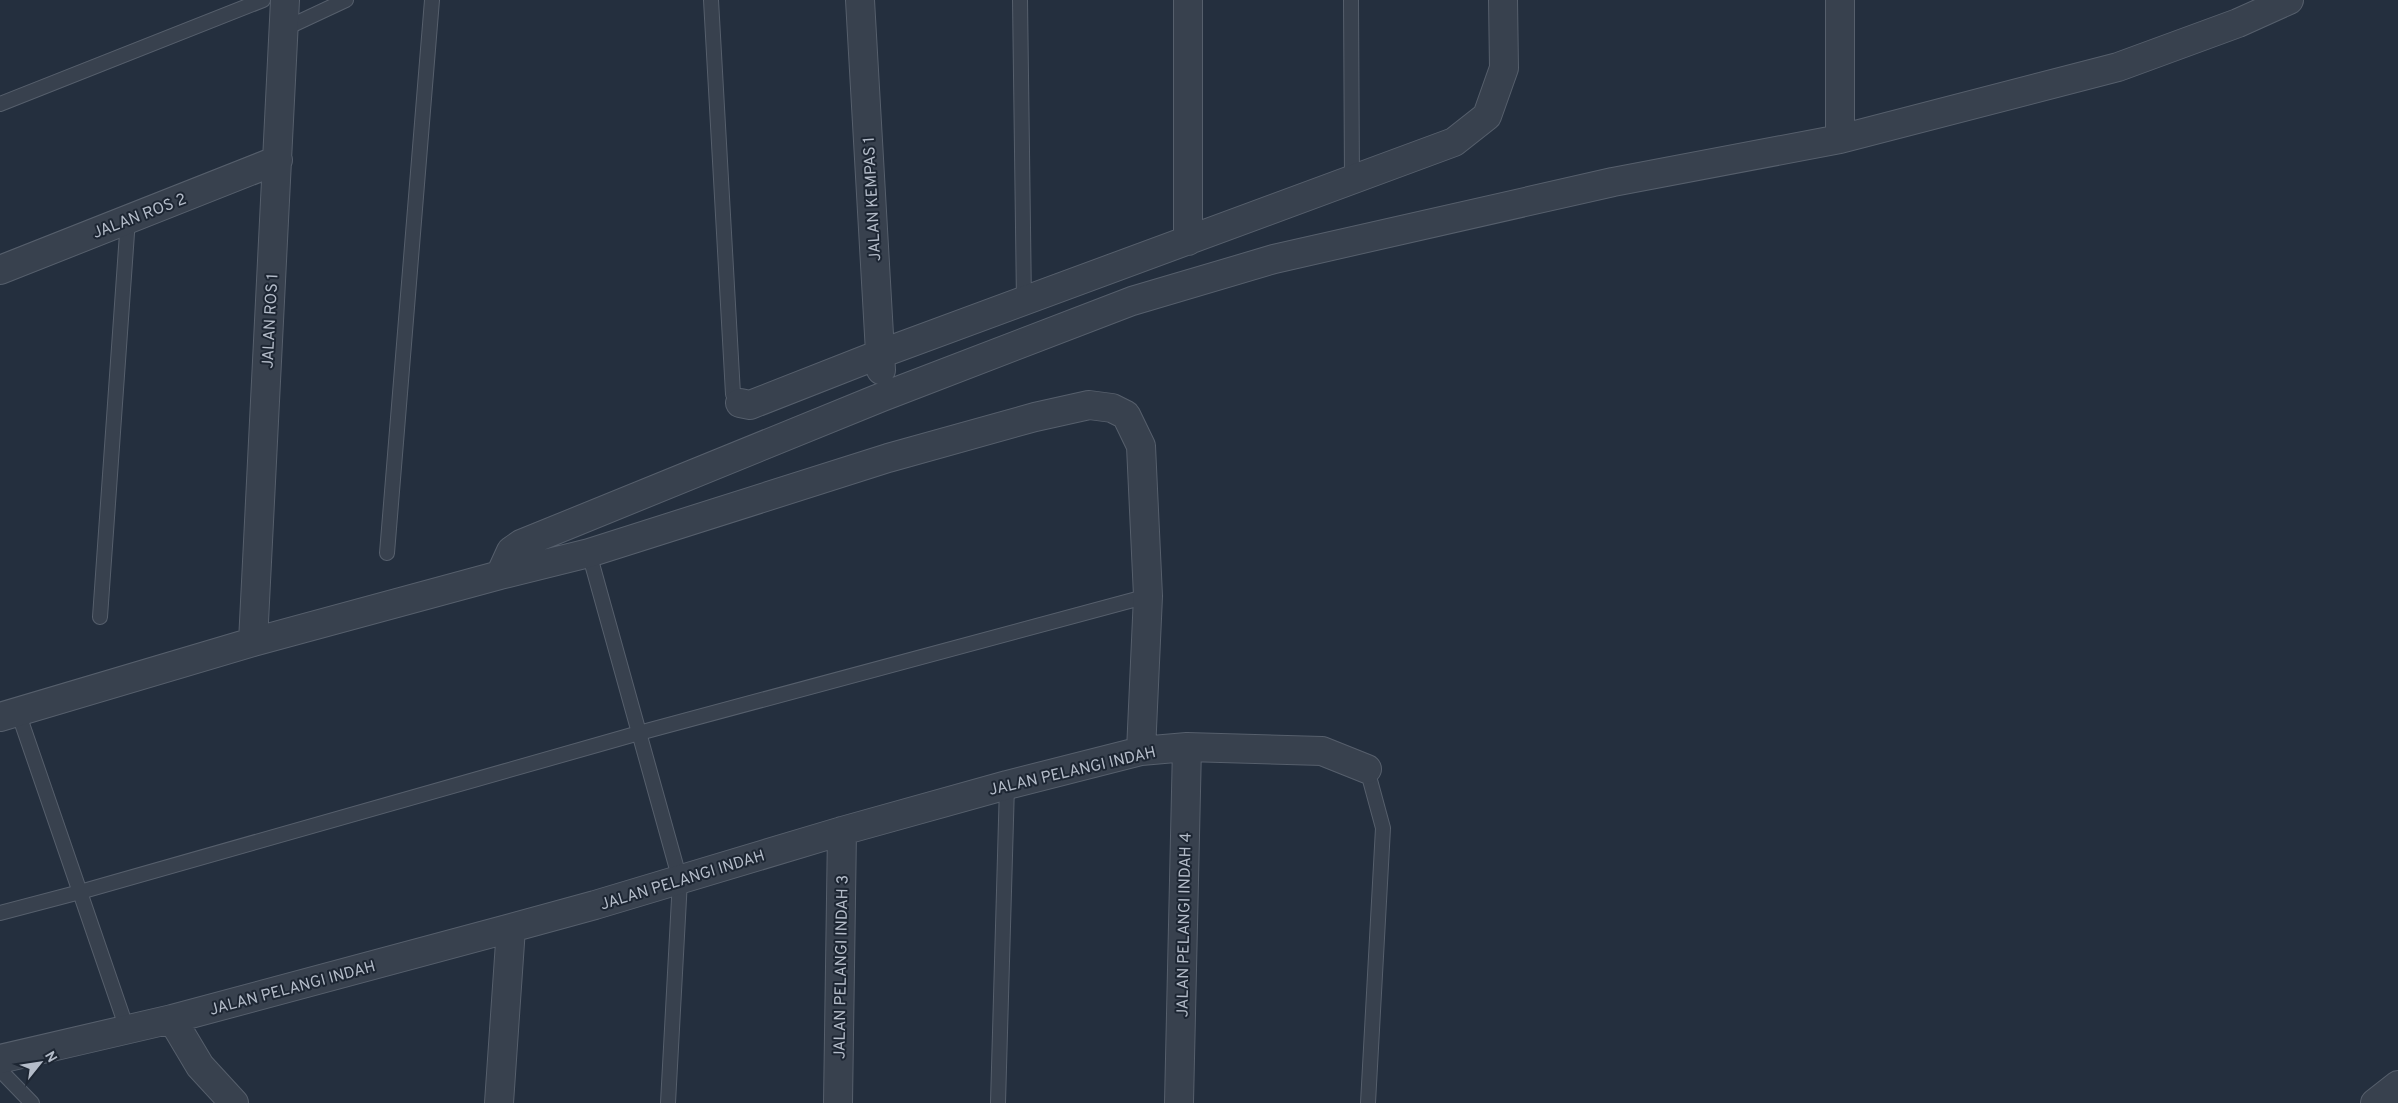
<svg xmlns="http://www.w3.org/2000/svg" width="2398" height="1103" font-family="Overpass,sans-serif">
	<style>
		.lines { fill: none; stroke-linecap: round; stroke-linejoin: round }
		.lane-casing { stroke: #565f6c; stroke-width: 16 }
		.street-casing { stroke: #565f6c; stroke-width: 30 }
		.lane { stroke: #38414e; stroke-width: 14 }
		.street { stroke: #38414e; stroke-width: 28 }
		.labels { text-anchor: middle; stroke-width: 4; stroke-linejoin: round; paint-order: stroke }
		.street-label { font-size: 16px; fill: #b4bcc9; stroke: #1d2633 }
	</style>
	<rect width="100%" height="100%" fill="#242f3e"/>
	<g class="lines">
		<g class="lane-casing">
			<path id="lane" d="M711 0 733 394 740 403
				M1020 0 1024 303
				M1351 0 1352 181
				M284 29 346 0
				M0 104 263 0
				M387 553 432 0
				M589 553 680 880 668 1103
				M100 617 128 219
				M18 712 127 1029
				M1367 769 1383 828 1368 1103
				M0 913 80 892 639 733 1148 596
				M0 1070 32 1103
				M998 1103 1007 785"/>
		</g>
		<g class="street-casing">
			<path id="street" d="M860 0 881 370
				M1840 139V0
				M1188 241V0
				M0 270 278 160
				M740 403 750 405 880 354 1454 142 1487 116 1504 68 1503 0
				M500 575 511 551 521 544 882 397 1132 301 1274 259 1613 182 1840 139 2118 67 2238 23 2289 0
				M253 642 285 0
				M0 717 253 642 500 575 589 553 888 458 1035 417 1089 405 1112 408 1126 415 1141 446 1148 596 1141 751
				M172 1019 200 1066 234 1103
				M0 1059 172 1019 511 928 595 905 842 831 1007 785 1141 751 1187 747 1322 751 1367 769
				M499 1103 511 928
				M838 1103 842 831
				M1179 1103 1187 747
				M2375 1103 2398 1085"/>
		</g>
		<use href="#lane" class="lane"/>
		<use href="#street" class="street"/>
	</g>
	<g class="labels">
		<g class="street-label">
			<text transform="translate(871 199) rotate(-93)" y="6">JALAN KEMPAS 1</text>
			<text transform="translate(139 215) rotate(-21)" y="6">JALAN ROS 2</text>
			<text transform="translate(269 321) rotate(-87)" y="6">JALAN ROS 1</text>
			<text transform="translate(1072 770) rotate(-13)" y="6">JALAN PELANGI INDAH</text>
			<text transform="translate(682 879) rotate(-17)" y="6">JALAN PELANGI INDAH</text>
			<text transform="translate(1183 925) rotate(-89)" y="6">JALAN PELANGI INDAH 4</text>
			<text transform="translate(840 967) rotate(-89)" y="6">JALAN PELANGI INDAH 3</text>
			<text transform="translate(292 987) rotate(-15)" y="6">JALAN PELANGI INDAH</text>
		</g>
	</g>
	<g transform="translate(40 1063) rotate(60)" stroke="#1d2633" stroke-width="4" paint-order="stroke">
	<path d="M0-4L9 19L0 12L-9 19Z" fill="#b4bcc9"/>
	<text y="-8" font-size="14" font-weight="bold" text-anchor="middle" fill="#b4bcc9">N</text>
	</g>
</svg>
